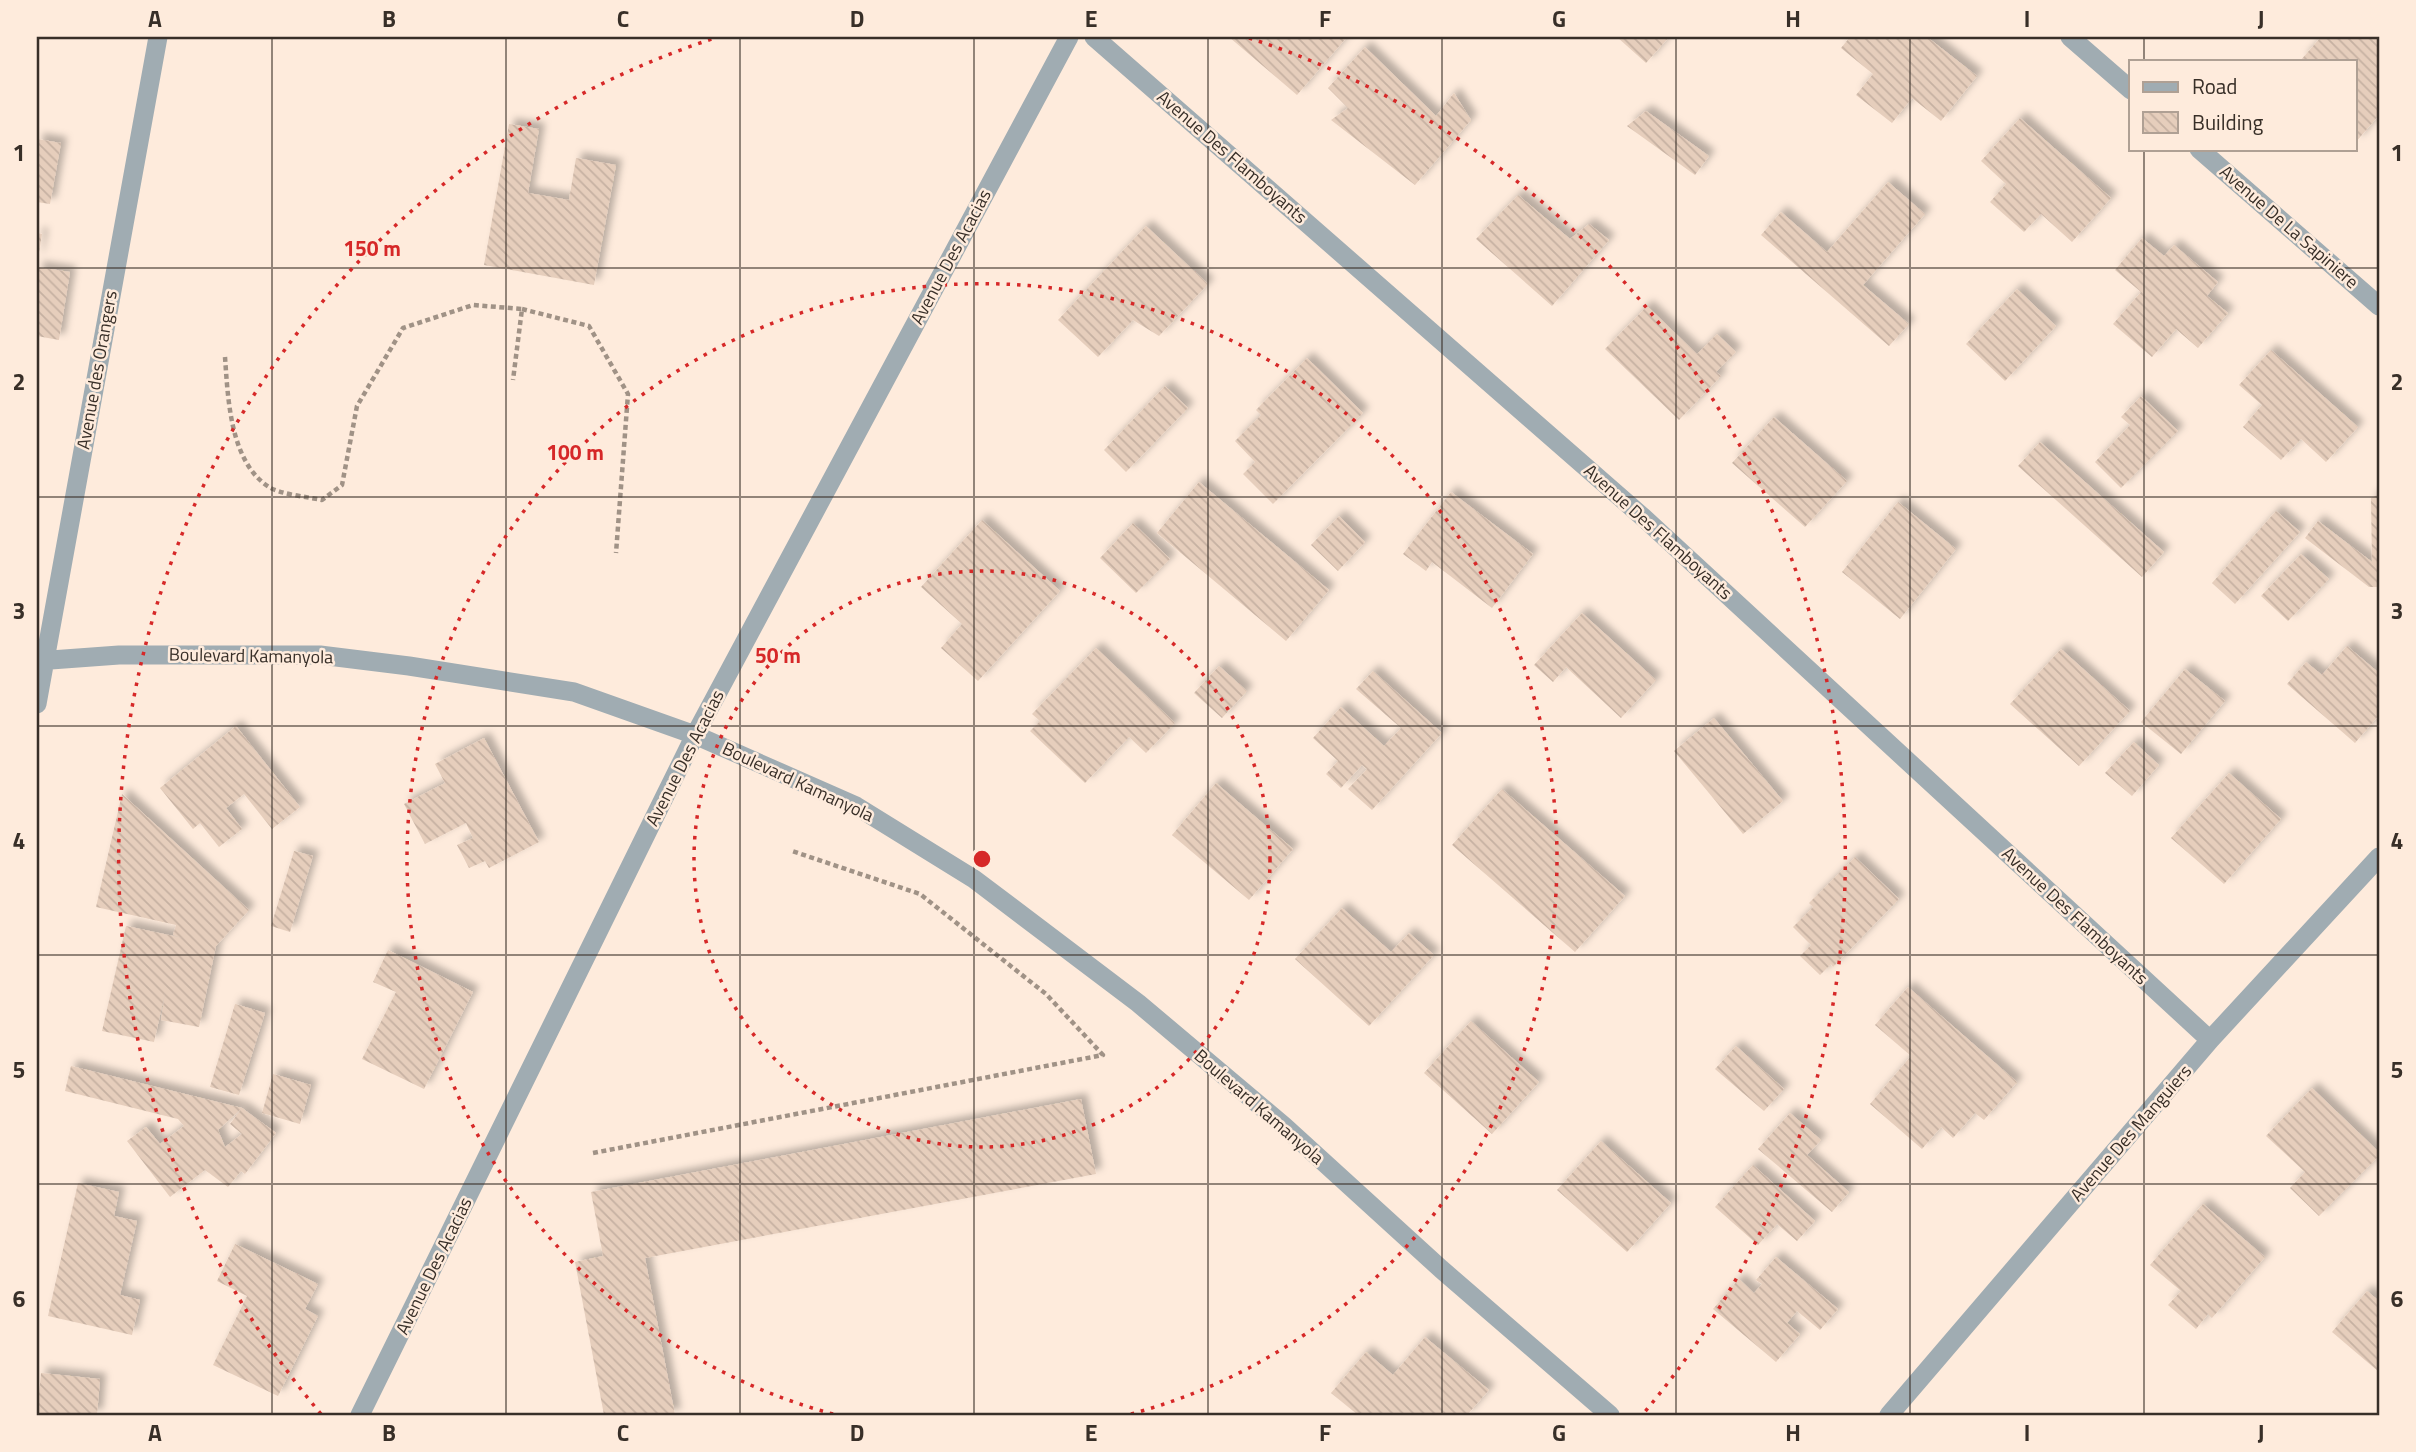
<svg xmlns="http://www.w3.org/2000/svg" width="2416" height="1452" font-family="'Titillium Web',sans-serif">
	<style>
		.building { fill: url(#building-back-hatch); fill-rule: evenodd; filter: url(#shadow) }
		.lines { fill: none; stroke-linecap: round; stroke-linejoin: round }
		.path { stroke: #a09286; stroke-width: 4.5; stroke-dasharray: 5 3.5; stroke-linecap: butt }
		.minor { stroke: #a0acb2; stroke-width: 19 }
		.grid { fill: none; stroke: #382f28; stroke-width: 2; stroke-opacity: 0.55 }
		.ring { fill: none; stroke: #d62828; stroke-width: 3.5; stroke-dasharray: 3.5 7 }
		.labels { text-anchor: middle; stroke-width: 5; stroke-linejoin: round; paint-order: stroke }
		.street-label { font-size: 18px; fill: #382f28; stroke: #feebdc }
		.centre { fill: #d62828; stroke: #feebdc; stroke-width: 3.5 }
		.ring-label { font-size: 21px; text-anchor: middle; font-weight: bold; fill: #d62828; stroke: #feebdc; stroke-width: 5; stroke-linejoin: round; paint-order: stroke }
		.neatline { fill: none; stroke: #382f28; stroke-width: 2.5 }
		.grid-label { font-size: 23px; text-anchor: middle; font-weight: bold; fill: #382f28 }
	</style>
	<defs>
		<pattern id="building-back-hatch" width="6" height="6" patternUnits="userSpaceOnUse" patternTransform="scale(1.75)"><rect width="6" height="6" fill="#e6cebc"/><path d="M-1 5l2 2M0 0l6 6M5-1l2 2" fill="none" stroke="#c6b1a2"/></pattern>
		<filter id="shadow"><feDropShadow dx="6" dy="-6" stdDeviation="3.5" flood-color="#0004"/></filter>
	</defs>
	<rect width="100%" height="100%" fill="#feebdc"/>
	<path class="building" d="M1229 37H1347L1297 95Z
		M1617 37H1669L1646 63Z
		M1850 37H1927L1977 76 1941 121 1912 98 1892 123 1856 95 1873 74 1841 48Z
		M2321 37H2376L2379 39V115L2355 143V61H2300Z
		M1365 47 1436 116 1454 93 1471 120 1415 185 1331 120 1348 108 1328 88Z
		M1646 111 1709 156 1695 175 1627 126Z
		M2020 118 2111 198 2072 242 2041 214 2024 232 1990 202 2006 184 1981 161Z
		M509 124 539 129 528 193 569 200 576 158 616 165 594 285 484 265Z
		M37 139 61 143 50 204 37 202Z
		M1888 182 1925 214 1863 285 1909 324 1889 346 1761 235 1781 212 1827 252Z
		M1518 195 1570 239 1589 224 1609 240 1552 306 1476 239Z
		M1146 226 1208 284 1159 336 1133 320 1098 357 1058 320Z
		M37 233 42 234 38 259H37Z
		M2142 238 2164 256 2174 245 2218 282 2207 296 2228 313 2198 348 2176 329 2152 357 2113 324 2141 292 2115 270Z
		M37 267 70 272 59 340 37 336Z
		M2017 289 2056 326 2005 381 1966 344Z
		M1647 306 1697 354 1717 334 1736 352 1716 372 1721 376 1679 420 1605 349Z
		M2271 350 2358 427 2326 462 2301 439 2281 460 2243 427 2262 405 2239 385Z
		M1307 358 1363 413 1273 504 1243 474 1255 462 1235 441 1261 415 1256 410Z
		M1165 386 1188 408 1126 472 1104 450Z
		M2141 396 2178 431 2121 488 2095 462 2130 425 2121 417Z
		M1774 417 1847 481 1805 527 1732 463Z
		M2040 442 2164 552 2142 577 2018 466Z
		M1199 482 1329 590 1286 641 1157 533Z
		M1451 492 1533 554 1492 608 1432 562 1426 571 1403 554Z
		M2379 494V587H2369L2305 538 2318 521 2372 562 2371 498Z
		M1898 502 1956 549 1900 619 1842 572Z
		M2276 511 2300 532 2235 604 2212 583Z
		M1339 516 1365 542 1338 571 1311 545Z
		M982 520 1060 591 978 681 941 648 962 624 921 587Z
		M1133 523 1170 559 1136 593 1100 558Z
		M2301 554 2329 579 2288 621 2261 596Z
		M1582 613 1656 680 1621 718 1566 667 1553 682 1534 665Z
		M2347 646 2379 673V715L2355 743 2287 684 2306 662 2322 675Z
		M1096 648 1175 723 1146 753 1129 737 1085 783 1030 731 1040 721 1032 714Z
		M2061 649 2130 711 2079 766 2010 704Z
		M1219 666 1247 691 1222 718 1194 693Z
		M2185 669 2225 701 2181 754 2141 722Z
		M1373 671 1442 733 1372 810 1348 789 1367 769 1362 765 1341 788 1326 774 1338 761 1313 738 1341 707 1384 746 1401 728 1356 689Z
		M1714 718 1783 801 1743 834 1674 751Z
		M236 726 300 807 272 829 244 794 226 808 242 829 219 847 200 823 193 829 160 788Z
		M484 738 539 842 489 868 485 861 469 868 457 845 473 838 466 823 425 844 404 804 445 783 435 764Z
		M2134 742 2159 765 2132 796 2105 773Z
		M2229 773 2281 819 2224 884 2171 838Z
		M1216 783 1293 849 1249 900 1172 835Z
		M1502 789 1625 896 1575 952 1452 845Z
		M122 794 249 910 216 946 199 1027 161 1020 165 993 154 1042 102 1031 126 926 183 938 173 935 176 925 96 907Z
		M294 851 313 856 290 932 271 926Z
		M1855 857 1899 899 1833 967 1831 964 1820 975 1800 956 1811 945 1793 927 1813 907 1809 903Z
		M1342 908 1391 952 1409 933 1434 955 1369 1026 1295 959Z
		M388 950 473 992 424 1089 362 1059 396 992 373 982Z
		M1908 987 2017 1082 1984 1120 1975 1113 1953 1138 1941 1127 1922 1149 1870 1104 1911 1056 1875 1025Z
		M235 1004 265 1013 239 1095 210 1087Z
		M1471 1021 1539 1082 1492 1134 1424 1073Z
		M1736 1046 1784 1089 1764 1111 1715 1069Z
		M71 1066 242 1108 276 1133 245 1174 241 1171 228 1187 205 1170 170 1197 127 1141 146 1127 160 1144 184 1126 178 1119 65 1091ZM242 1108 230 1124 242 1134 225 1147 218 1130Z
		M273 1074 311 1085 300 1124 262 1113Z
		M2312 1088 2379 1152V1156L2319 1216 2290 1188 2305 1172 2266 1136Z
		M1081 1099 1096 1174 645 1258 675 1415H604L575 1262 603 1256 591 1192Z
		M1790 1113 1821 1140 1807 1155 1849 1192 1832 1212 1758 1149Z
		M1601 1141 1671 1203 1627 1252 1557 1190Z
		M1753 1165 1815 1221 1797 1241 1777 1224 1758 1245 1715 1207Z
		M78 1183 119 1192 114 1216 137 1221 120 1295 140 1300 132 1335 48 1316Z
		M2203 1204 2265 1257 2212 1318 2208 1314 2196 1329 2168 1305 2181 1291 2150 1265Z
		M235 1244 318 1284 305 1309 318 1316 278 1396 213 1365 247 1296 217 1281Z
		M1776 1257 1838 1309 1820 1330 1797 1311 1787 1323 1800 1334 1776 1362 1713 1309 1739 1279 1754 1293 1762 1284 1756 1280Z
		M2367 1291 2379 1301V1372L2332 1332Z
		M1425 1337 1489 1390 1467 1415H1358L1331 1393 1366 1352 1393 1375Z
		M41 1373 100 1379 97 1415H37Z"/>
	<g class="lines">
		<path class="path" d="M522 309 589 326 628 394 616 553
			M225 357C228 399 230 462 269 487 279 494 308 497 322 500L342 485 357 406 403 328 473 305 522 309 513 380
			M593 1153 1103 1055 1046 994 920 894 792 851"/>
		<path class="minor" d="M1094 37 1644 518 2210 1040
			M2070 37 2131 90
			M2199 149 2379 306
			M37 661 119 655H320L409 666 574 692 695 735 856 806 974 879 1138 1003 1284 1126 1441 1269 1610 1415
			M37 704 158 37
			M360 1415 695 735 1069 37
			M1889 1415 2210 1040 2379 857"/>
	</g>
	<path class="grid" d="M272 37V1415M506 37V1415M740 37V1415M974 37V1415M1208 37V1415M1442 37V1415M1676 37V1415M1910 37V1415M2144 37V61M2144 149V1415M37 268H2379M37 497H2379M37 726H2379M37 955H2379M37 1184H2379"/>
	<g class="ring">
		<circle cx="982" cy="859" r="288"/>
		<path d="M833 1414A575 575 0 1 1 1131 1414"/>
		<path d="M321 1414A863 863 0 0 1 715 38M1249 38A863 863 0 0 1 1643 1414"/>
	</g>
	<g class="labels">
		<g class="street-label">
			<text transform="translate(1232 157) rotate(41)" y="6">Avenue Des Flamboyants</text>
			<text transform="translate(2289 227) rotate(41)" y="6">Avenue De La Sapiniere</text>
			<text transform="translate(951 257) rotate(-62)" y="6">Avenue Des Acacias</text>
			<text transform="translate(97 370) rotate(-80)" y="6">Avenue des Orangers</text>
			<text transform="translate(1658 532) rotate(42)" y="6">Avenue Des Flamboyants</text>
			<text transform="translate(251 656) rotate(1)" y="6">Boulevard Kamanyola</text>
			<text transform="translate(685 758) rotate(-63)" y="6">Avenue Des Acacias</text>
			<text transform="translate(798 782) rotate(25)" y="6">Boulevard Kamanyola</text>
			<text transform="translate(2075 916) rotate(43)" y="6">Avenue Des Flamboyants</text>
			<text transform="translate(1259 1107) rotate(41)" y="6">Boulevard Kamanyola</text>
			<text transform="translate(2131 1133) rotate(-49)" y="6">Avenue Des Manguiers</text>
			<text transform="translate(434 1266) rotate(-64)" y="6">Avenue Des Acacias</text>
		</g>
	</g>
	<circle cx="982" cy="859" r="10" class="centre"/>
	<g class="ring-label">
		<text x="372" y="256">150 m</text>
		<text x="575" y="460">100 m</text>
		<text x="778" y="663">50 m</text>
	</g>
	<rect width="2416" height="1452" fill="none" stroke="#feebdc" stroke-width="77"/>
	<rect x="2129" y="60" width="228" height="91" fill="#feebdc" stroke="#afa094" stroke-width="2"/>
	<rect x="2143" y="82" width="35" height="10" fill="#a0acb2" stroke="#afa094" stroke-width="2"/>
	<text x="2192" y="94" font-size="21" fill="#382f28">Road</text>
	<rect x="2143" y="112" width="35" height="21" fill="url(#building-back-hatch)" stroke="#afa094" stroke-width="2"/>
	<text x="2192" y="130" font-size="21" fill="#382f28">Building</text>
	<rect x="38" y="38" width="2340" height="1376" class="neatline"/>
	<g class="grid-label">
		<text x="155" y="27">A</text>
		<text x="389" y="27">B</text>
		<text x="623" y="27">C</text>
		<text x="857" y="27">D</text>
		<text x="1091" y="27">E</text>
		<text x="1325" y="27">F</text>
		<text x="1559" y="27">G</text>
		<text x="1793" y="27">H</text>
		<text x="2027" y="27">I</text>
		<text x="2261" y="27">J</text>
		<text x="19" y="161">1</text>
		<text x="2397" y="161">1</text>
		<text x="19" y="390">2</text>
		<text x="2397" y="390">2</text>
		<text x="19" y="619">3</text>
		<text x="2397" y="619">3</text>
		<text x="19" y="849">4</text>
		<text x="2397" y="849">4</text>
		<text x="19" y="1078">5</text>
		<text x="2397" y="1078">5</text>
		<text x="19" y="1307">6</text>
		<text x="2397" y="1307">6</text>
		<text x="155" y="1441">A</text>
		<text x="389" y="1441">B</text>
		<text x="623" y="1441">C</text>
		<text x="857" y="1441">D</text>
		<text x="1091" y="1441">E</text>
		<text x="1325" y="1441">F</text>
		<text x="1559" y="1441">G</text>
		<text x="1793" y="1441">H</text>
		<text x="2027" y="1441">I</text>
		<text x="2261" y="1441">J</text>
	</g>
</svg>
